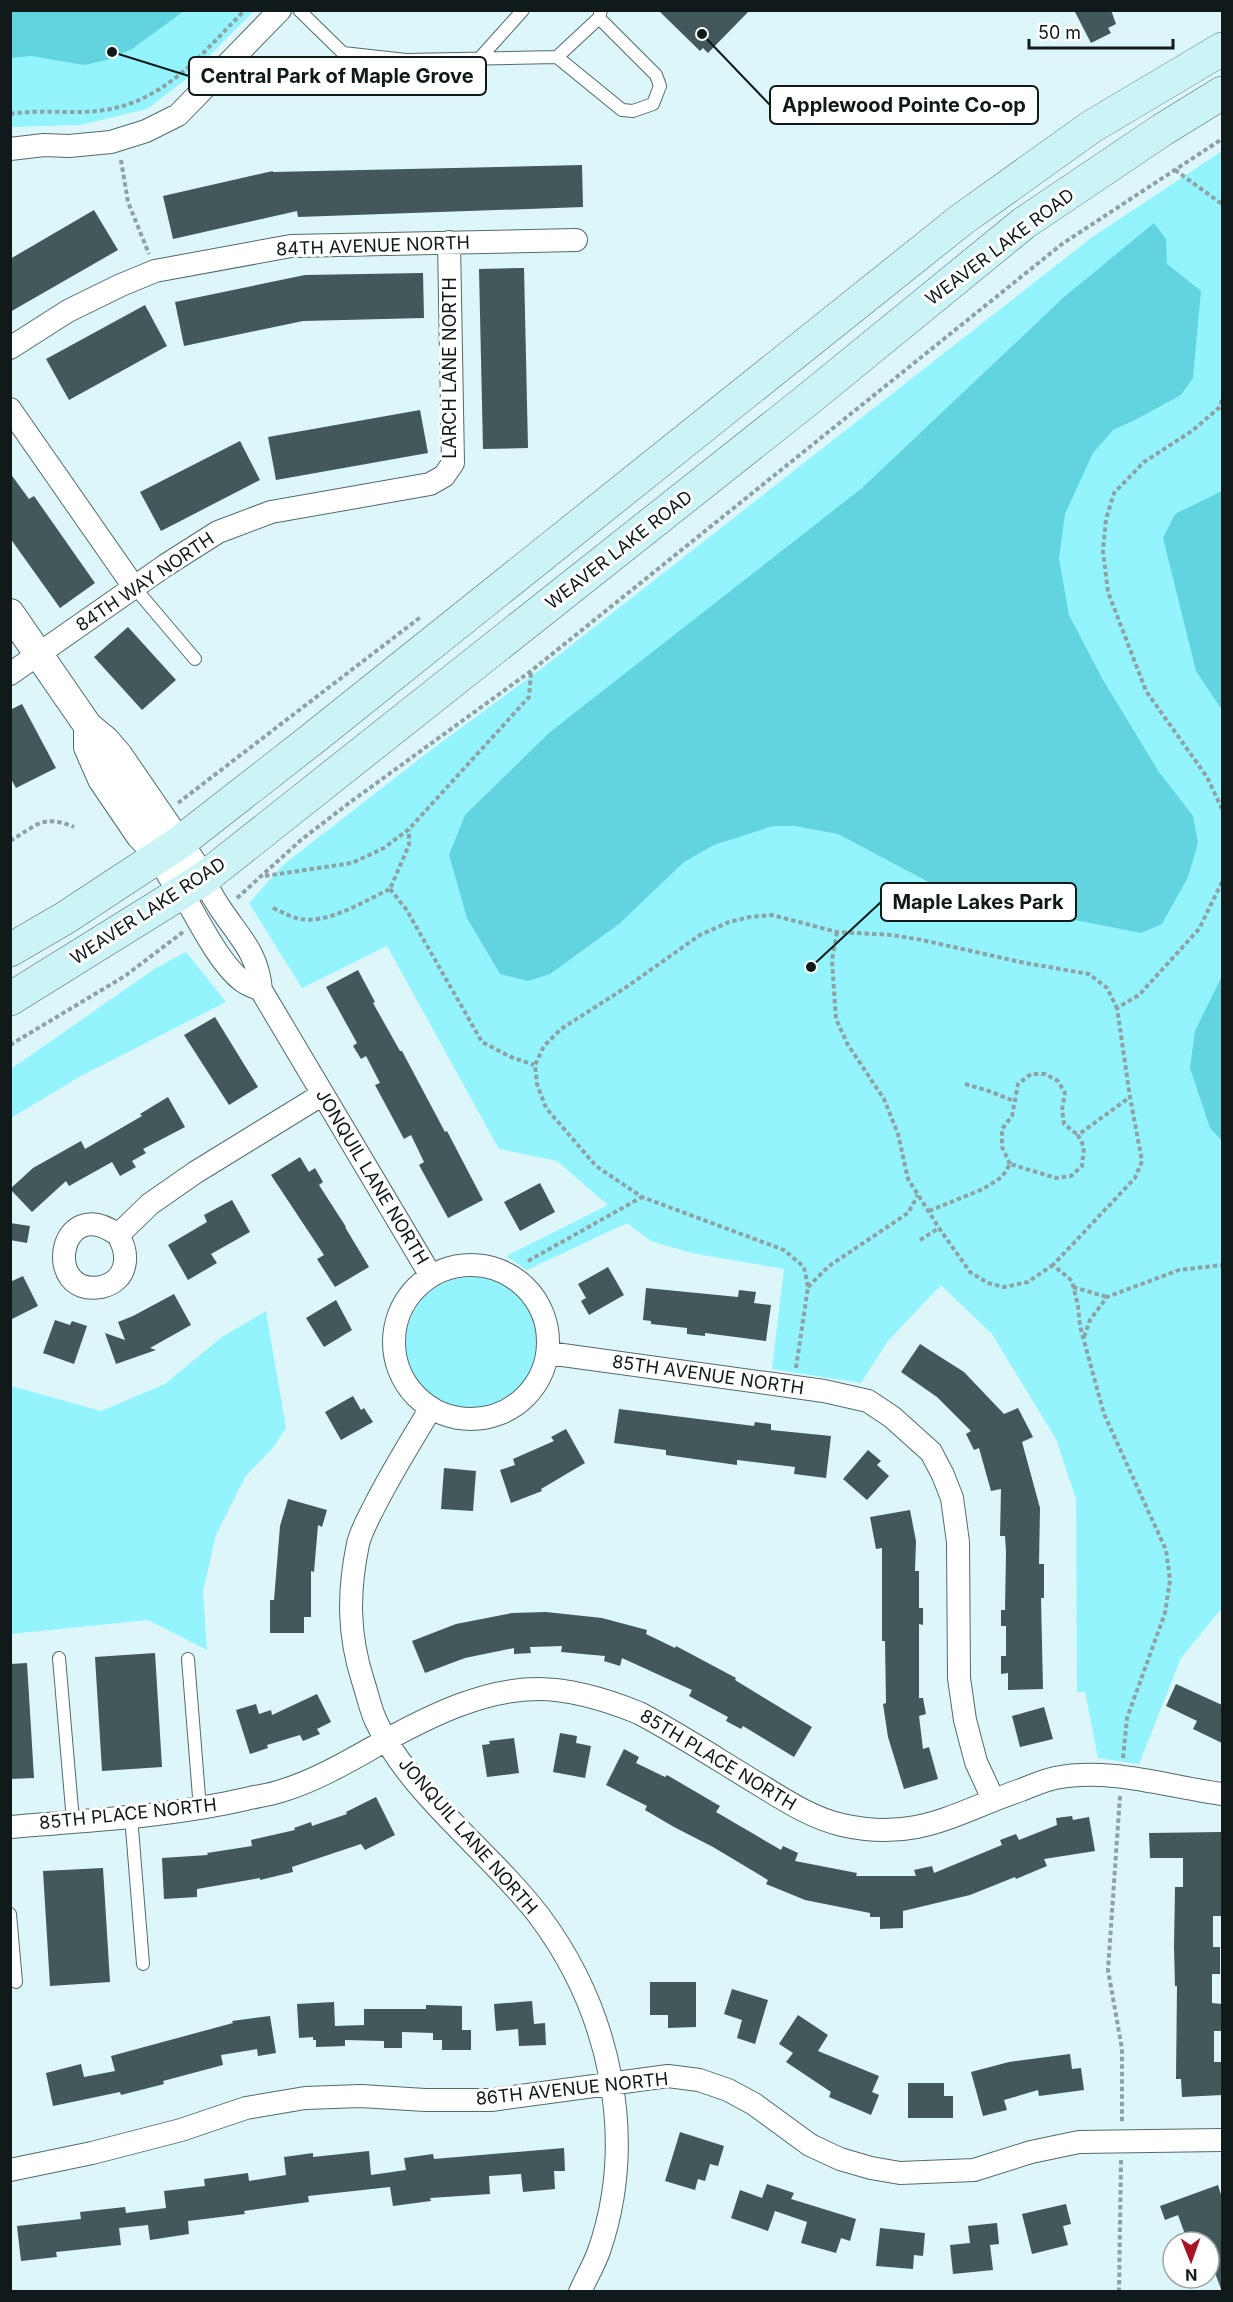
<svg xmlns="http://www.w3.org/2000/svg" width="1233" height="2302" font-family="Inter,sans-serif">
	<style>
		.green { fill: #94f4fe }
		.water { fill: #61d4e0 }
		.building { fill: #42585b }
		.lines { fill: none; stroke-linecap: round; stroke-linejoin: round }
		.service-casing { stroke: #536a6d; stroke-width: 14 }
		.minor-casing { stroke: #536a6d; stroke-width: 24 }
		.tertiary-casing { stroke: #536a6d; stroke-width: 30 }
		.secondary-casing { stroke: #536a6d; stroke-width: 34 }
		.path { stroke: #8ea2a5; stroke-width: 4; stroke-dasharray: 4.5 3; stroke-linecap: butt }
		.service { stroke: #fff; stroke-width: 12 }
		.minor { stroke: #fff; stroke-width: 22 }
		.tertiary { stroke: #fff; stroke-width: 28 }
		.secondary { stroke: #ccf4f7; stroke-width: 33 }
		.labels { text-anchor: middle; stroke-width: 6; stroke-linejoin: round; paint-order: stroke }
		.street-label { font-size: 18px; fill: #101a1b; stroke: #fff }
		.leader { fill: none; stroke: #101a1b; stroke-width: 2 }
		.callout-dot { fill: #101a1b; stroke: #fff; stroke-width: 2 }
		.callout { fill: #fff; stroke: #101a1b; stroke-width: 2 }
		.callout-label { font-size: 20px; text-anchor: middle; font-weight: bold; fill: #101a1b }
	</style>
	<rect width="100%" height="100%" fill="#dcf6f9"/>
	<path class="green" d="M10 11H254L185 80 147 109 80 125 11 127Z
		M1222 151V1608L1181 1658 1139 1764 1098 1758 1085 1692H1077L1076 1499 1056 1439 992 1334 941 1285 888 1341 861 1383 772 1369 784 1269 692 1253 651 1241 627 1223 527 1270 506 1256 608 1205 557 1161 499 1149 387 946 302 988 249 903 283 865 431 750 541 669 1091 238Z
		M186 952 226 1002 79 1077 11 1118V1069L156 968Z
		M406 1343a66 66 0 1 1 132 0a66 66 0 1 1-132 0Z
		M266 1311 286 1428 272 1449 245 1477 216 1535 203 1591 207 1650 148 1620 11 1634V1386L101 1411 165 1384 222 1337Z"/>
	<path class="water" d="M10 11 11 10 184 11 132 49 107 60 84 65 31 56 11 58Z
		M1154 223 1166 239 1167 264 1201 291 1193 378 1181 395 1135 420 1113 430 1093 453 1065 514 1059 559 1069 615 1103 680 1159 772 1193 816 1198 843 1188 877 1162 924 1141 933 963 898 948 904 938 887 838 834 795 826H773L714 845 684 862 619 924 550 974 528 981 500 974 467 918 449 855 465 815 550 732 862 488 1064 297Z
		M1222 491V710L1196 671 1163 538 1175 514Z
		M1222 976V1141L1210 1128 1190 1068 1195 1031Z"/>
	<path class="building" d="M658 10H750L708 53 703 48 700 51Z
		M1074 10H1111L1116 24 1108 28 1111 33 1091 43Z
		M582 165 583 207 298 217 297 211 173 239 163 196 273 171V172Z
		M94 210 118 250 10 312V259Z
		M524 268 528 448 483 449 479 269Z
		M423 273 424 318 303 321 184 346 175 302 305 275Z
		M145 305 167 346 69 400 46 359Z
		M420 410 428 453 276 480 268 437Z
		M240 441 260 480 161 531 140 492Z
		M10 473 29 499 34 496 95 583 60 608 10 538Z
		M128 627 176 680 142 710 94 657Z
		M22 704 56 768 16 788 10 777V710Z
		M358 970 375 1002 373 1003 400 1051H402L445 1132 447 1131 483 1200 448 1218 419 1165 424 1162 411 1135 404 1139 375 1085 380 1083 366 1056 361 1059 353 1046 357 1043 326 987Z
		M215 1017 258 1087 229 1105 184 1035Z
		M168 1097 185 1127 143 1149 146 1153 132 1161 136 1167 120 1176 112 1162 69 1186 66 1181 32 1212 10 1189 33 1168 81 1141 85 1149 142 1116 140 1114Z
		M300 1157 309 1172 315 1168 323 1182 319 1185 346 1227H345L369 1267 335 1287 317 1259 324 1255 271 1175Z
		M540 1183 555 1212 520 1231 504 1202Z
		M232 1200 250 1232 211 1254 217 1263 188 1280 168 1245 207 1222 204 1215Z
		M10 1223 30 1226 27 1243 10 1240Z
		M608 1267 624 1295 589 1315 581 1301 586 1298 578 1284Z
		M23 1276 38 1306 10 1320V1282Z
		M646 1288 738 1297 739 1290 756 1292 754 1303 771 1305 766 1341 705 1333V1336L687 1334V1328L651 1324V1321L643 1320Z
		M174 1294 191 1325 150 1348 156 1350 116 1364 105 1333 125 1340 118 1322 133 1316Z
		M336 1300 352 1330 324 1347 306 1318Z
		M55 1320 70 1325 72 1321 87 1326 74 1364 43 1353Z
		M920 1344 964 1372 1004 1414 1018 1408 1033 1437 1022 1442 1040 1508 1039 1564H1044V1598H1041L1043 1689 1008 1690V1673L1001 1674V1656H1006V1626H1001V1610H1005L1006 1552 1005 1536H1000L1001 1489 991 1491 979 1448 974 1450 966 1434 971 1431 937 1397 901 1372Z
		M353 1396 361 1410 364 1408 373 1422 341 1440 325 1412Z
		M619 1409 754 1426 755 1422 771 1424V1430L831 1436 826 1478 794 1474 795 1467 737 1460V1465L666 1455V1450L614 1443Z
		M566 1429 585 1463 541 1489 542 1491 511 1503 500 1470 515 1465 513 1459 554 1441 551 1437Z
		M868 1450 881 1461 877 1465 889 1476 867 1500 843 1479Z
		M444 1468 476 1471 473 1511 441 1509Z
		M288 1499 327 1510 322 1527 318 1525 314 1572 311 1571V1617H304V1633H270V1600H274L280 1526Z
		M910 1510 916 1541 915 1571H919V1608H923V1625L919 1624V1698H923L926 1714 919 1716 923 1749 929 1747 938 1779 904 1789 888 1737 883 1704 886 1703 885 1641H882V1548L876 1549 870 1517Z
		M546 1612 602 1618 647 1630 646 1634 675 1648 676 1646 736 1678 735 1680 812 1727 794 1757 743 1726 741 1729 726 1721 728 1717 689 1696 692 1690 622 1658 620 1666 604 1661 605 1656 561 1652 562 1646 530 1647 531 1653 514 1654V1648L465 1658 425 1673 412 1641 456 1624 512 1613Z
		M155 1653 162 1767 102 1771 95 1657Z
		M27 1663 34 1778 10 1779V1664Z
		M1176 1684 1222 1705V1743L1193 1729 1197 1721 1166 1706Z
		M317 1694 331 1722 317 1729 320 1734 303 1741 300 1735 267 1745 268 1748 250 1754 236 1710 256 1704 259 1714 271 1710 272 1715Z
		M1044 1707 1053 1739 1020 1747 1012 1716Z
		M560 1733 577 1736 576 1743 591 1746 585 1778 553 1772Z
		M514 1738 519 1773 487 1777 482 1745 490 1744 489 1741Z
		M624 1749 639 1757 636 1763 665 1777 667 1775 720 1806 716 1812 781 1850 783 1846 798 1853 795 1861 857 1873 856 1876H916L914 1870 932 1866 934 1873 1002 1845 1000 1840 1016 1834 1019 1840 1057 1825 1056 1818 1072 1816 1073 1820 1089 1817 1095 1851 1044 1859 1047 1866 1016 1879 1015 1877 970 1895 903 1911V1928L880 1929V1917H870V1913L805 1900 766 1884 768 1880 713 1847 674 1827 645 1810 647 1806 606 1785Z
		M376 1797 395 1835 365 1850 361 1844 292 1867 293 1872 260 1880V1878L197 1889V1897L164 1899 162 1858 208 1855 207 1853 252 1846 251 1840 295 1830 294 1828 311 1822 312 1826 347 1814 346 1812Z
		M1222 1832V1916H1213V1947H1220V1974H1212V2003L1222 2004V2031H1214V2062H1222V2095L1182 2097 1181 2079H1176L1177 1986H1175L1174 1947 1175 1887H1183V1858H1150L1149 1833Z
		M103 1868 110 1982 50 1986 43 1871Z
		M650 1982H696V2027L668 2028V2015H650Z
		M732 1989 768 2000 755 2044 737 2038 742 2020 724 2014Z
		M532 2001 534 2024 545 2023 546 2045 519 2046 518 2029 496 2031 494 2004Z
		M334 2002 335 2026 364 2025V2009H426V2005L462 2006V2030H471V2050H442V2040H433V2033L402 2032V2048H384V2041L345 2040V2046L316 2047V2040H313V2037L299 2038 297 2004Z
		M798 2015 828 2035 818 2051 879 2076 872 2092 879 2095 871 2115 829 2097 831 2092 786 2062 793 2053 779 2044Z
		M270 2016 276 2053 258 2056 257 2049 221 2055 223 2065 163 2081 164 2084 121 2095 120 2092 53 2106 46 2073 81 2064 84 2077 115 2071 111 2056 233 2023 232 2021Z
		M1070 2054 1072 2069 1081 2068 1084 2090 1039 2096 1038 2090 1004 2100 1007 2110 983 2116 971 2072 1009 2062Z
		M908 2083H944V2096H953V2118H908Z
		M680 2132 724 2146 718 2166 710 2164 705 2181 698 2179 695 2190 665 2181Z
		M564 2148 565 2171H554L555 2189 523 2192 521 2174 489 2176 490 2194 430 2198 431 2201 393 2206 390 2187 308 2196 309 2202 244 2211 245 2214 188 2221 189 2234 150 2240 148 2225 119 2228 121 2245 56 2252 57 2257 21 2261 17 2226 81 2219 80 2212 125 2207 126 2213 166 2208 164 2191 205 2186 204 2179 248 2173 249 2181 286 2175 284 2157 313 2153V2157L369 2151 371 2175 406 2170 404 2158 433 2154 434 2159Z
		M767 2184 794 2193 791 2199 856 2219 850 2241 841 2238 836 2253 801 2243 807 2222 775 2211 768 2231 731 2218 740 2190 762 2198Z
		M1218 2185 1222 2198 1221 2289 1209 2257V2242H1203L1199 2232 1186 2237 1178 2215 1165 2220 1160 2206Z
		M1066 2204 1071 2224 1063 2226 1068 2245 1032 2254 1022 2214Z
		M997 2223 999 2244 990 2245 993 2270 953 2274 950 2245 970 2243 968 2226Z
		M880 2228 925 2233 923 2256 914 2255 913 2269 876 2266Z"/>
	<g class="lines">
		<g class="service-casing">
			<path id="service" d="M299 10 343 53 406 60 557 57 622 110 633 111 653 104 660 86 656 75 599 18 601 10
				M557 57 599 18
				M479 59 523 10
				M134 587 195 659
				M59 1658 73 1821
				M188 1659 200 1809
				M131 1816 143 1964
				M10 1914 16 1982"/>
		</g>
		<g class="minor-casing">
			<path id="minor" d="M10 149 44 145 69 146 111 142 146 131 178 115 280 10
				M10 348 68 311 121 285 155 271 291 246 576 240
				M10 409 134 587
				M10 674 166 565 218 532 271 512 430 484 444 476 453 463 449 242
				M203 879C209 890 215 901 222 911 241 939 258 954 261 990L431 1276
				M182 892C196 916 221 967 244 982 249 986 256 987 261 990
				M118 1235C130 1255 128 1281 101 1287 42 1298 58 1191 118 1235L150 1204 196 1172 323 1094
				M394 1342a77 77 0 1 1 154 0a77 77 0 1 1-154 0Z
				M548 1353 824 1391 868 1401 892 1417 931 1452 943 1475 952 1498 958 1542 959 1678 965 1720 976 1762 993 1799
				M431 1408C411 1441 391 1473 374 1507 368 1519 361 1531 358 1544 348 1592 348 1634 363 1681 367 1693 370 1707 375 1719 409 1794 490 1851 540 1917 610 2011 638 2138 599 2251 594 2265 586 2278 580 2292
				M10 1827C89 1820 168 1817 246 1799 257 1796 270 1795 281 1791 318 1780 354 1758 388 1739 432 1715 485 1689 538 1689 572 1689 607 1700 639 1713 681 1735 720 1761 760 1785 786 1801 812 1818 842 1825 917 1842 954 1813 1021 1790 1032 1786 1044 1780 1055 1778 1110 1767 1168 1787 1222 1794
				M10 2170 92 2153 181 2130 246 2108 305 2098 361 2096 425 2100H491L668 2076 699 2080 728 2090 754 2104 810 2145 840 2159 871 2168 900 2173 974 2170 1031 2152 1079 2142 1222 2140"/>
		</g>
		<g class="tertiary-casing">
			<path id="tertiary" d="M10 613 88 726 105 740 118 755 203 879
				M88 726V747L102 779 140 835 160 856 182 892"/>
		</g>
		<g class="secondary-casing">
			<path id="secondary" d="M10 950 65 918 179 843 311 740 961 220 1091 127 1222 49
				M10 999 203 879 806 401 1024 223 1162 130 1222 93"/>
		</g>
		<path class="path" d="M10 114C39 109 69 114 97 111 164 104 200 55 245 10
			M121 160 128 202 149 254
			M1175 170 1222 204
			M1222 400 1220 407 1192 431 1144 462 1114 493 1106 519 1103 551 1108 592 1146 691 1207 777 1222 809
			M178 803 422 616
			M10 841C37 825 43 814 74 827
			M265 876 352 863 384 848 409 829 529 697 531 672
			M390 889 406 909 482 1042 511 1057 534 1065
			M237 898 301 840 349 803 531 671 1062 244 1222 139
			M273 908C282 912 291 917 300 919 329 924 364 901 390 889L409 845V830
			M837 932 832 960 836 1019 848 1045 884 1099 898 1134 908 1179 939 1228 970 1272 988 1283 1004 1287 1028 1282 1053 1265
			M10 1045 125 976 183 932
			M965 1084 989 1091 1014 1101
			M1010 1164 1002 1147V1129L1012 1116 1018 1084 1031 1074H1045L1058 1081 1065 1093 1062 1110 1064 1124 1078 1135
			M929 1211 983 1189 1002 1177 1010 1164 1056 1178 1071 1176 1082 1166 1084 1147 1078 1135 1130 1097
			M920 1240 939 1228
			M528 1261 642 1197
			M808 1287 829 1266 908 1213 918 1195
			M1073 1287 1107 1297
			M1084 1337 1090 1320 1107 1297 1179 1270 1222 1265
			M796 1368 808 1287 804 1267 784 1250 642 1197 596 1166 546 1108 537 1084 535 1065 544 1046 561 1029 625 988 700 935 729 922 750 917 772 915 837 932 892 935 922 940 1025 963 1089 974 1107 988 1117 1008
			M1123 1758 1127 1718 1165 1613 1170 1580 1166 1550 1104 1414 1080 1326 1078 1306 1072 1281 1053 1265 1135 1178 1142 1161 1130 1097 1117 1008 1139 995 1199 929 1222 882
			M1120 1796 1108 1970 1122 2049V2122
			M1119 2292 1121 2160"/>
		<use href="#service" class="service"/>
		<use href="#minor" class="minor"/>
		<use href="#tertiary" class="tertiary"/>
		<use href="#secondary" class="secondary"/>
	</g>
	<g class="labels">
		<g class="street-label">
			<text transform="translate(373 246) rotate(-2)" y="6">84TH AVENUE NORTH</text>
			<text transform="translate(1000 247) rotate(-37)" y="6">WEAVER LAKE ROAD</text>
			<text transform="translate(450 368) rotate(-90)" y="6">LARCH LANE NORTH</text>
			<text transform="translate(619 550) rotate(-38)" y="6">WEAVER LAKE ROAD</text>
			<text transform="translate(145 582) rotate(-34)" y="6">84TH WAY NORTH</text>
			<text transform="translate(148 911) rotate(-33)" y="6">WEAVER LAKE ROAD</text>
			<text transform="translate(372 1177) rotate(59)" y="6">JONQUIL LANE NORTH</text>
			<text transform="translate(708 1375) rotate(8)" y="6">85TH AVENUE NORTH</text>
			<text transform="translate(718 1760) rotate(31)" y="6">85TH PLACE NORTH</text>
			<text transform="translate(128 1814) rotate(-6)" y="6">85TH PLACE NORTH</text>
			<text transform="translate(468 1836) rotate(49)" y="6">JONQUIL LANE NORTH</text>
			<text transform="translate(572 2089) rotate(-6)" y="6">86TH AVENUE NORTH</text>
		</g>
	</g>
	<path class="leader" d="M112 52L189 76M702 34L770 105M811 967L881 902"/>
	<g class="callout-dot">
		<circle cx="112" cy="52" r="6"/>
		<circle cx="702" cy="34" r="6"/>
		<circle cx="811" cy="967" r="6"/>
	</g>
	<g class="callout">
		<rect x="189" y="57" width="297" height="38" rx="6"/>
		<rect x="770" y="86" width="268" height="38" rx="6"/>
		<rect x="881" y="883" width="195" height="38" rx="6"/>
	</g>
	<g class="callout-label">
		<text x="337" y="83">Central Park of Maple Grove</text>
		<text x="904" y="112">Applewood Pointe Co-op</text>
		<text x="978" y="909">Maple Lakes Park</text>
	</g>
	<rect width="1233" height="2302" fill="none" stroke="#101a1b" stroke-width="24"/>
	<g transform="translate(1191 2260) rotate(179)"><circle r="28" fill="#ffffff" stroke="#9fa3a4" stroke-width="1.5"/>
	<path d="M0-4.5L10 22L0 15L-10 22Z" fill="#a91323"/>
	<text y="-9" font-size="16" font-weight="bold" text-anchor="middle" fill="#101a1b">N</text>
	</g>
	<path d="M1029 39v9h144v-9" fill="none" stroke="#101a1b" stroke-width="3"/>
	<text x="1038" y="39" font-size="18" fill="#101a1b" stroke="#ffffff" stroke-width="4.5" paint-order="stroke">50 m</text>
</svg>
